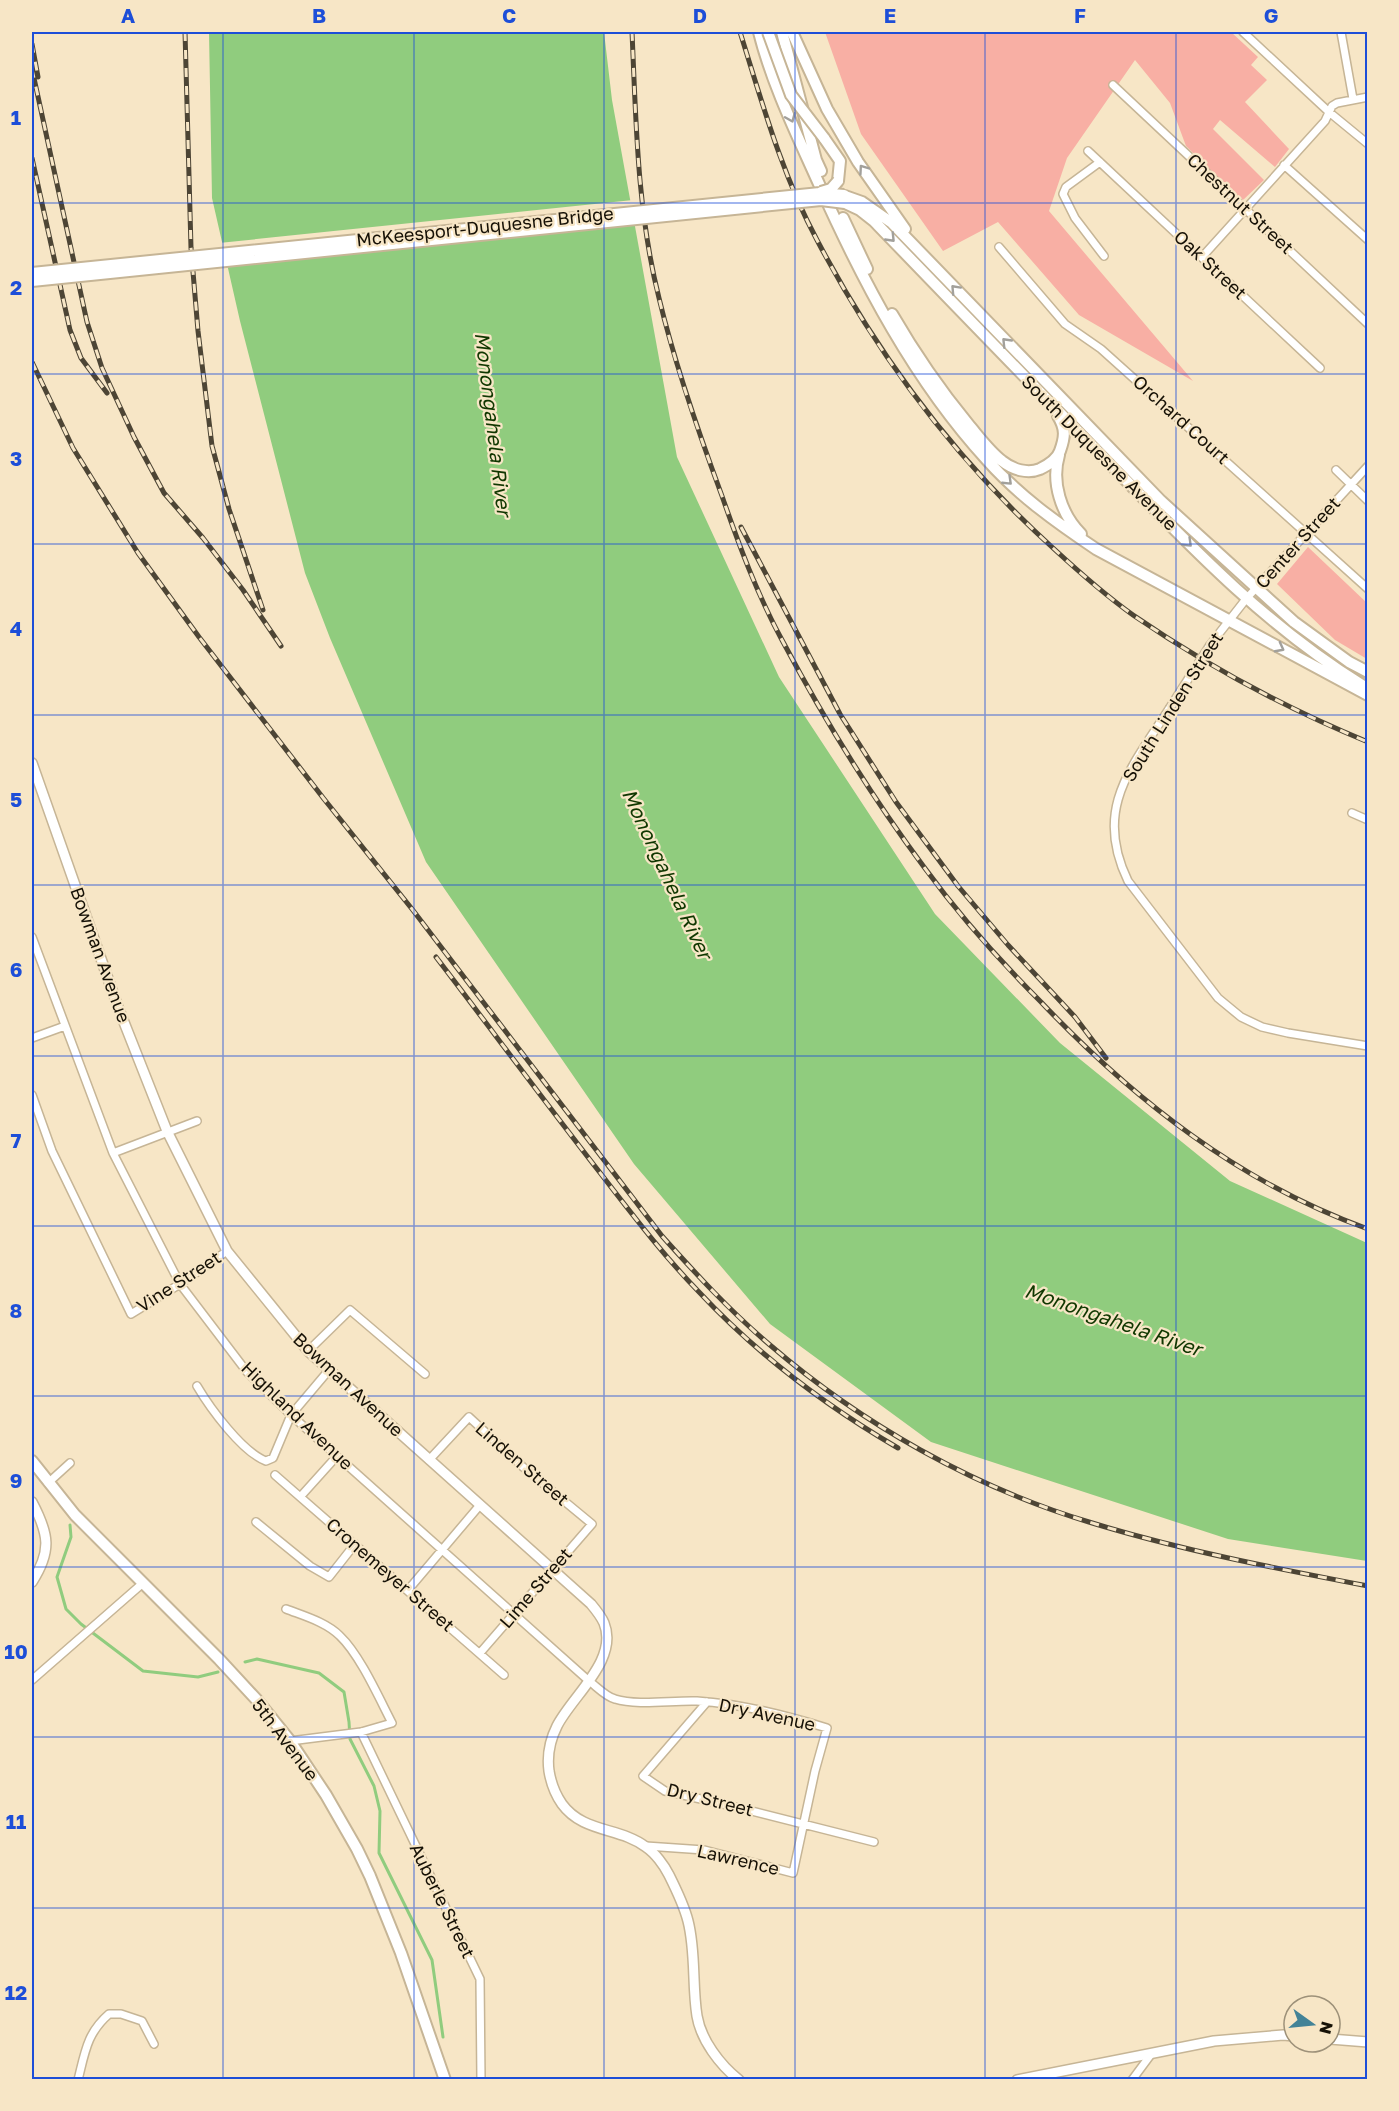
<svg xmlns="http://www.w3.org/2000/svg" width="1399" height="2111" font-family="'Golos Text',sans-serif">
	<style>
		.green { fill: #f8afa4 }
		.water { fill: #90cc7e }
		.pier { fill: #f7e6c6 }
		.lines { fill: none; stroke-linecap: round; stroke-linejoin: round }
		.stream { stroke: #90cc7e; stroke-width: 3 }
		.minor-casing { stroke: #c6b596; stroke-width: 10 }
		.secondary-casing { stroke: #c6b596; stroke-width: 12 }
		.primary-casing { stroke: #c6b596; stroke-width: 14 }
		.minor { stroke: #fff; stroke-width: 7 }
		.secondary { stroke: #fff; stroke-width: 9 }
		.primary { stroke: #fff; stroke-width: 10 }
		.rail-casing { stroke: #4d4535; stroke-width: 5 }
		.rail { stroke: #f7e6c6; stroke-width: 3; stroke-dasharray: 9; stroke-linecap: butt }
		.minor-bridge-casing { stroke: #c6b596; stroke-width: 10; stroke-linecap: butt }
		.primary-bridge-casing { stroke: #c6b596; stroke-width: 14; stroke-linecap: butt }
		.minor-bridge { stroke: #fff; stroke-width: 7 }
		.primary-bridge { stroke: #fff; stroke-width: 10 }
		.oneway { stroke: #a2a09b }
		.grid { fill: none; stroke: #1d4ed8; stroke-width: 1.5; stroke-opacity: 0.55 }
		.labels { text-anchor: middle; stroke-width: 4.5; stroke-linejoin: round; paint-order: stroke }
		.street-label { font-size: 18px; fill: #161106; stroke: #f7e6c6 }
		.water-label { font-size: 20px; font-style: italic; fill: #103700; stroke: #f7e6c6 }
		.neatline { fill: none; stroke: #1d4ed8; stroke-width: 2 }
		.grid-label { font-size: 20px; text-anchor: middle; font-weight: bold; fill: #1d4ed8 }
	</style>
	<rect width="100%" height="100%" fill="#f7e6c6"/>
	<path class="green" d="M825 32H1231L1258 57 1251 65 1267 80 1245 102 1289 149 1275 167 1220 120 1213 129 1264 180 1242 201 1186 146 1170 103 1135 60 1067 158 1049 211 1193 381 1079 315 998 222 943 251 861 134Z
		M1308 547 1367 603V659L1335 640 1277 584Z"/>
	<path class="water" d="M209 32H604L612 100 677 457 779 677 935 914 1060 1043 1230 1181 1367 1243V1561L1228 1539 931 1442 770 1324 634 1164 426 862 330 638 305 573 240 321 212 198Z"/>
	<path class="pier" d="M633 200 637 224 343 255 224 267 219 243Z"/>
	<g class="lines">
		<path class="stream" d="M70 1525 71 1537 57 1577 66 1609 81 1624 143 1671 198 1677 218 1672
			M245 1662 257 1659 319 1673 344 1692 349 1722 350 1739 374 1786 380 1811 379 1853 432 1960 443 2037"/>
		<g class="minor-casing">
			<path id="minor" d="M1243 32 1329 112 1368 144
				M1341 32 1353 99
				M1113 85 1368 324
				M1088 151 1320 368
				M1100 162 1066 187 1063 194 1075 218 1104 256
				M1284 165 1368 240
				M999 247 1065 324 1101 349 1368 589
				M1202 257 1325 121 1332 106 1337 103 1368 97
				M1336 470 1368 501
				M1210 645 1246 599 1368 466
				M1169 709C1131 768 1093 809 1128 881L1218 998 1241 1017 1262 1027 1288 1033 1368 1046
				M1352 813 1368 820
				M32 937 113 1153 180 1284 247 1372 291 1415 589 1681C596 1686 606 1697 615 1699 638 1706 672 1700 697 1701 742 1704 784 1715 827 1728L815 1771 793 1873 704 1850 646 1846
				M32 1038 65 1026
				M32 1095 52 1151 131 1314 180 1284 227 1251
				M113 1153 197 1121
				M308 1351 350 1310 425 1374
				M197 1386C210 1408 242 1452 266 1461L273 1458 291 1415 329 1370
				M429 1460 469 1417 523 1467 592 1524 480 1653
				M275 1475 504 1675
				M48 1483 70 1463
				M301 1496 337 1456
				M256 1522 310 1566 329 1577 355 1544
				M408 1590 480 1505
				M286 1609C304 1616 326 1622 340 1636 360 1655 379 1698 392 1723L361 1732 290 1741
				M32 1680 143 1583
				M707 1702 643 1776 665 1791 732 1806 874 1842
				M361 1732 480 1979 481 2080
				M78 2080C85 2052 87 2033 109 2014H121L142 2021 154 2044
				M1132 2080 1152 2053"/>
		</g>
		<g class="secondary-casing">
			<path id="secondary" d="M32 763 118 1007 167 1131 227 1251 308 1351 591 1604C596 1610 601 1616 604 1623 619 1660 572 1696 557 1726 550 1740 547 1756 549 1771 551 1783 555 1794 562 1804 583 1833 620 1827 646 1847 655 1853 664 1865 669 1875 676 1889 684 1905 688 1921 696 1952 692 1985 697 2016 701 2040 720 2065 739 2080
				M32 1502C49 1534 52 1551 32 1582
				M1330 2039 1368 2042
				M1017 2080 1214 2041 1283 2035 1294 2036"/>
		</g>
		<g class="primary-casing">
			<path id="primary" d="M759 32C772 84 797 135 819 184 863 282 914 380 987 460 1018 495 1057 523 1096 549L1368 695
				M782 32 816 160 821 171
				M792 32 827 109 858 162 905 229
				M824 138 840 161 838 181
				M845 196 862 202 892 223 1161 501 1294 622 1349 662 1368 672
				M845 203 860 210 874 221C955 305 1035 388 1117 471 1193 549 1269 628 1362 685
				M843 218 867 269
				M892 314C914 352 940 390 968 424 979 437 989 451 1002 461 1013 470 1028 474 1040 469 1048 465 1057 460 1060 451 1065 437 1066 429 1058 416
				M1059 455C1051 482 1061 514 1081 534
				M32 1461 75 1515 219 1659 256 1699 290 1741 326 1795 357 1849 370 1876 401 1953 445 2080"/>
		</g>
		<use href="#minor" class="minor"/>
		<use href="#secondary" class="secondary"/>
		<use href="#primary" class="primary"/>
		<g class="rail-casing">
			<path id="rail" d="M185 32 191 248 198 331 212 446 229 509 263 610
				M632 32C636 120 637 211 659 298 675 365 698 431 722 496 739 545 757 594 782 640 824 719 871 796 924 867 959 915 999 960 1041 1002 1134 1100 1240 1183 1368 1229
				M740 32C762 102 782 175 817 240 879 358 955 459 1053 548 1079 572 1105 595 1133 615 1206 665 1285 708 1368 742
				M32 44 38 77
				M32 69 87 322 102 368 134 437 164 493 203 538 243 590 281 646
				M32 158 70 330 81 358 107 393
				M32 362 73 448 138 553 199 637 324 799 412 909 662 1236C696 1274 731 1312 770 1345 862 1424 973 1487 1089 1522 1180 1550 1274 1568 1368 1586
				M741 527 840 714 896 802 958 886 1008 945 1075 1017 1106 1058
				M436 957C491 1029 545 1102 601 1174 632 1214 663 1255 699 1292 756 1353 826 1406 898 1448"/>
		</g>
		<use href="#rail" class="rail"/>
		<g class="minor-bridge-casing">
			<path id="minor-bridge" d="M1169 709 1210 645"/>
		</g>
		<g class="primary-bridge-casing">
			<path id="primary-bridge" d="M768 32 791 95 824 138
				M821 192 831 189 838 181
				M32 273 820 193 844 195
				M32 281 821 200 845 203"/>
		</g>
		<use href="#minor-bridge" class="minor-bridge"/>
		<use href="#primary-bridge" class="primary-bridge"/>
	</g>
	<defs><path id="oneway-chevron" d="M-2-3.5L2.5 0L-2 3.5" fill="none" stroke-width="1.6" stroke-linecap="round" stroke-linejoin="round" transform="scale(1.5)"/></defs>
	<g class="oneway">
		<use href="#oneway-chevron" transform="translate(791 118) rotate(67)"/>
		<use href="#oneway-chevron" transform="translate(863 169) rotate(-125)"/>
		<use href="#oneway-chevron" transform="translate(891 238) rotate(46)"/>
		<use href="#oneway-chevron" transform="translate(955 289) rotate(-133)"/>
		<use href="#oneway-chevron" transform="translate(1006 342) rotate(-134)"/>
		<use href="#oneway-chevron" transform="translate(1008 481) rotate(44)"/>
		<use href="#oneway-chevron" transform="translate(1188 543) rotate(44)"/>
		<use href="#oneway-chevron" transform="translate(1280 648) rotate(28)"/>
	</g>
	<path class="grid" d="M223 32V2080M414 32V2080M604 32V2080M795 32V2080M985 32V2080M1176 32V2080M32 203H1368M32 374H1368M32 544H1368M32 715H1368M32 885H1368M32 1056H1368M32 1226H1368M32 1396H1368M32 1567H1368M32 1737H1368M32 1908H1368"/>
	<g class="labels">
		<g class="street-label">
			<text transform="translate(1240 204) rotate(43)" y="6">Chestnut Street</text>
			<text transform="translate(485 227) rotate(-6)" y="6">McKeesport-Duquesne Bridge</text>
			<text transform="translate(1210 265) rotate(43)" y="6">Oak Street</text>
			<text transform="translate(1181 420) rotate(42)" y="6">Orchard Court</text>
			<text transform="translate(1099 453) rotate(45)" y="6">South Duquesne Avenue</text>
			<text transform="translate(1298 543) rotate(-48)" y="6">Center Street</text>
			<text transform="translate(1173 707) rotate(-58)" y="6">South Linden Street</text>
			<text transform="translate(100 955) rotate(70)" y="6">Bowman Avenue</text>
			<text transform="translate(179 1282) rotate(-33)" y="6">Vine Street</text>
			<text transform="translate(348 1385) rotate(43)" y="6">Bowman Avenue</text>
			<text transform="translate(297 1416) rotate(44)" y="6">Highland Avenue</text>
			<text transform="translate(522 1464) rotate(41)" y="6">Linden Street</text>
			<text transform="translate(390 1575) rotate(41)" y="6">Cronemeyer Street</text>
			<text transform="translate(536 1588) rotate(-49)" y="6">Lime Street</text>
			<text transform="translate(767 1715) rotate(12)" y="6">Dry Avenue</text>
			<text transform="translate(285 1740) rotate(53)" y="6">5th Avenue</text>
			<text transform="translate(710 1800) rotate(14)" y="6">Dry Street</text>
			<text transform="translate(738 1860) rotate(13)" y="6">Lawrence</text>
			<text transform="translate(442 1901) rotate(64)" y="6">Auberle Street</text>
		</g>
		<g class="water-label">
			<text transform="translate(493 424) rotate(83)" y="7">Monongahela River</text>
			<text transform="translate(667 874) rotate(65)" y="7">Monongahela River</text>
			<text transform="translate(1113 1320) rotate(19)" y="7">Monongahela River</text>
		</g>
	</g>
	<rect width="1399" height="2111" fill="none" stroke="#f7e6c6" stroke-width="66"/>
	<g transform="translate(1312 2024) rotate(105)"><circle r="28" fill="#f7e6c6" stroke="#9d9179" stroke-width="1.5"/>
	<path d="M0-4.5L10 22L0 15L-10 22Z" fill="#438397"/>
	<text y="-9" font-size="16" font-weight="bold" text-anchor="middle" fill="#161106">N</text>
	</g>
	<rect x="33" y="33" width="1333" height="2045" class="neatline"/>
	<g class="grid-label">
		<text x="128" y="23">A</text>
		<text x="319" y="23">B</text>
		<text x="509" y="23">C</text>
		<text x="700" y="23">D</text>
		<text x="890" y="23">E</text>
		<text x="1080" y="23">F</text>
		<text x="1271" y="23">G</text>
		<text x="16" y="125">1</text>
		<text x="16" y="295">2</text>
		<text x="16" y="466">3</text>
		<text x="16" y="636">4</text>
		<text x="16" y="807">5</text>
		<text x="16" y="977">6</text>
		<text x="16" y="1148">7</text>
		<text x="16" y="1318">8</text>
		<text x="16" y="1488">9</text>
		<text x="16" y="1659">10</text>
		<text x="16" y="1829">11</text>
		<text x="16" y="2000">12</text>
	</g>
</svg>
